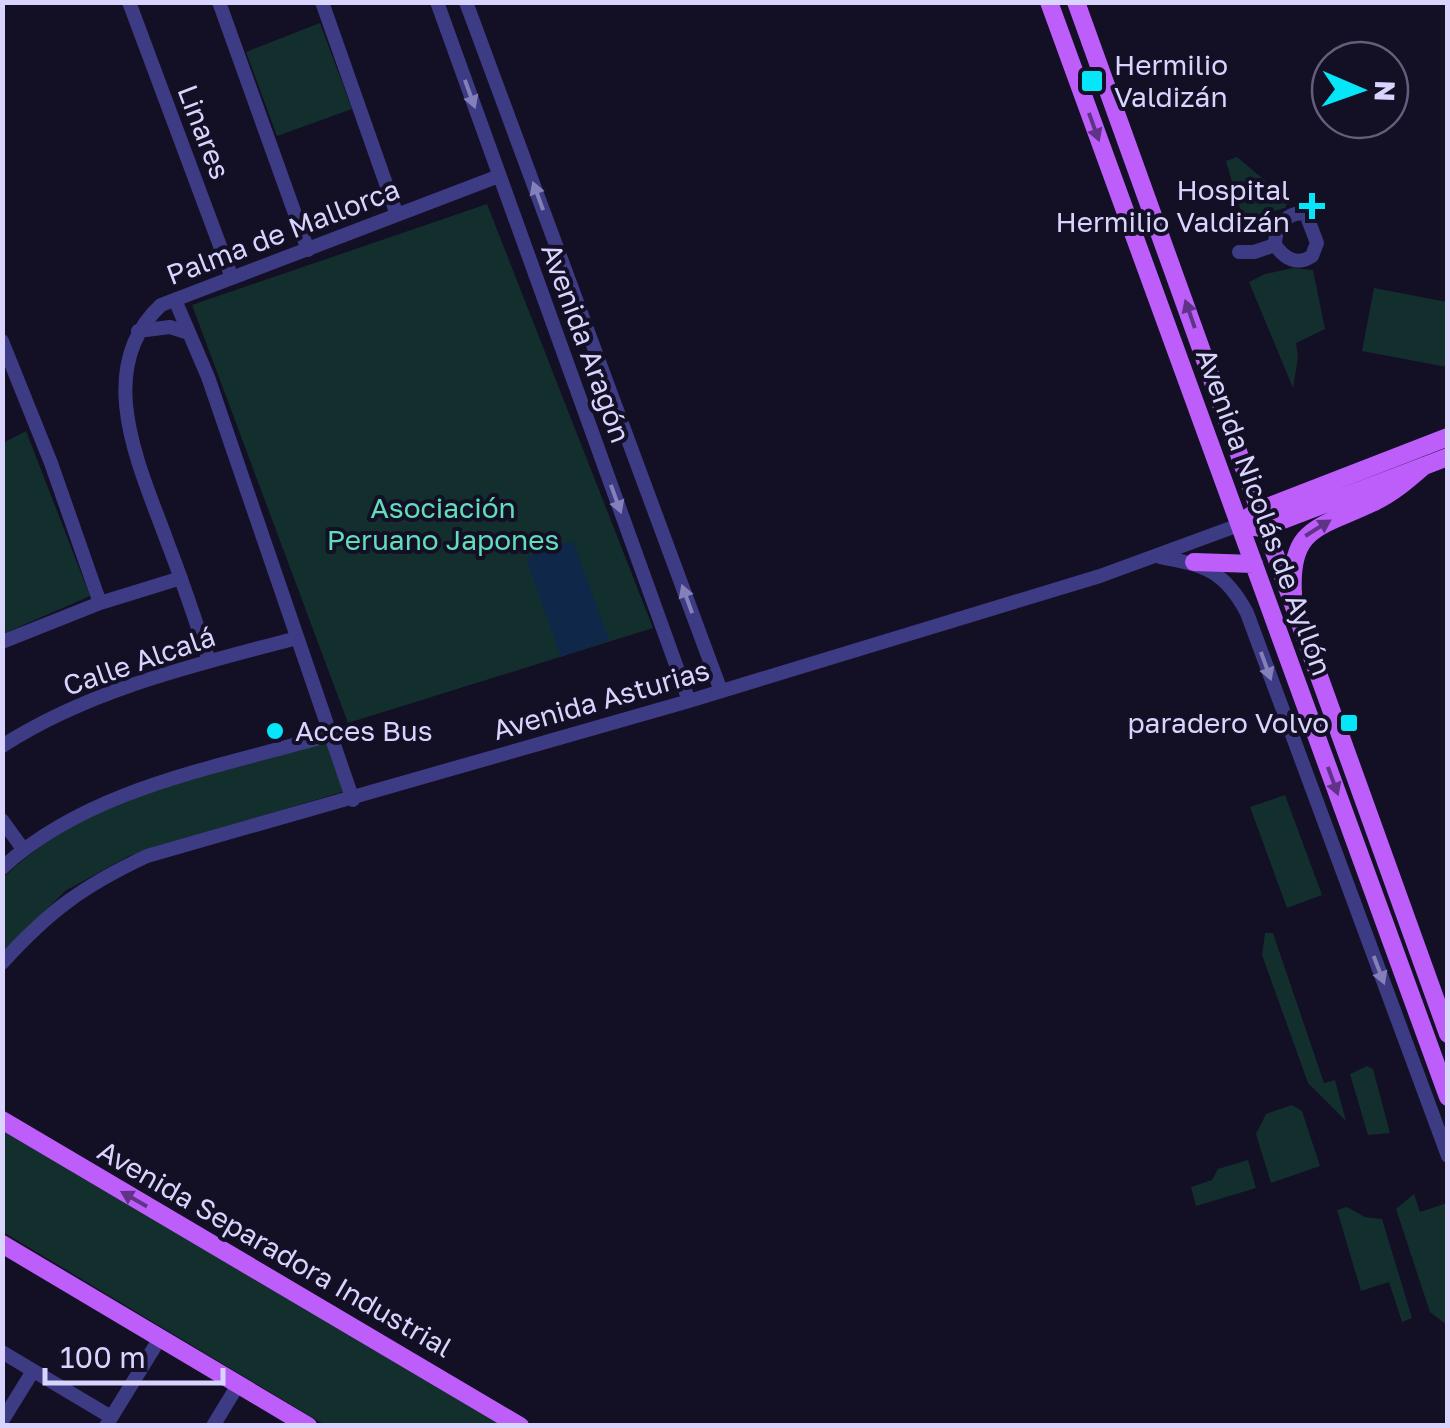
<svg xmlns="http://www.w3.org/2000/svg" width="1450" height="1428" font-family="'Golos Text',sans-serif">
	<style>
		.green { fill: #132f2d }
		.water { fill: #0f2749 }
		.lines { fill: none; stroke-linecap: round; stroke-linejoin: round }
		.minor { stroke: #3d3b83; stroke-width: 14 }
		.major { stroke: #bd5efb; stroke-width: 18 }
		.oneway { fill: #8380ba }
		.oneway2 { fill: #5f3385 }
		.poi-dot { fill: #06e6f9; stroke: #130f25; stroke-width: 4 }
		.labels { text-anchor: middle; stroke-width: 8; stroke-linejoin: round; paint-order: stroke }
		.poi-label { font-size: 28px; fill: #d8d4fe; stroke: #130f25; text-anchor: start }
		.street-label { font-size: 28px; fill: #d8d4fe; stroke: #130f25 }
		.park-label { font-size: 28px; fill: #61ddbb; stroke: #130f25 }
	</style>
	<rect width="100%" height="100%" fill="#130f25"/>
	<path class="green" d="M320 23 352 109 277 136 246 52Z
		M1237 157 1289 201 1285 208 1243 219 1226 161Z
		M487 204 653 628 348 723 192 305Z
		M1293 268 1313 270 1325 329 1296 343 1298 357 1293 388 1249 282 1265 274Z
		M1374 288 1447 302V367L1362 351Z
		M26 431 90 596 3 634V443Z
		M329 741 345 791 129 856 65 891 3 953V878C89 793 217 773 329 741Z
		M1285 795 1322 895 1287 908 1250 807Z
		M1265 933H1273L1324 1083 1335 1080 1346 1121 1308 1083 1262 955Z
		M1367 1066 1373 1069 1390 1133 1368 1135 1350 1074Z
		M1292 1105 1302 1111 1320 1166 1271 1183 1256 1134 1266 1114Z
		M2 1125 519 1425H325L3 1232Z
		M1248 1160 1256 1188 1196 1206 1191 1187 1212 1180 1218 1169Z
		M1414 1194 1420 1212 1447 1203V1325L1430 1312 1396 1209Z
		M1347 1207 1365 1217 1382 1219 1412 1318 1402 1322 1389 1282 1361 1291 1337 1210Z"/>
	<path class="water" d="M573 541 609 640 561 657 526 558Z"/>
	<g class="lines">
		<path class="minor" d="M129 2 232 278
			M219 2 308 250
			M322 2 397 215
			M437 2 689 701
			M466 2 721 691
			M1239 252H1254L1275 245C1275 228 1287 210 1306 214L1317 243 1312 256C1297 266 1285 259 1275 245
			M175 300 208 377 353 800
			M138 331 170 327 189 333
			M2 341 51 463 100 603
			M1160 557C1205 565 1225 571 1247 613L1448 1156
			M2 642 100 603 181 578
			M209 661C196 622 183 582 168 544 141 469 91 370 161 305L499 176
			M2 746C90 689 198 664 297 638
			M2 820 23 849
			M2 868C90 787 221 767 333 734
			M2 963C49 911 83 886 147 856L689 701 1100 576 1239 525
			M2 1352 111 1417
			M2 1421 33 1371
			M106 1426 160 1338
			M213 1426 238 1385"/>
		<path class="major" d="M1049 2 1448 1097
			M1076 2 1448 1034
			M1249 517 1257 511 1448 437
			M1255 527 1262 528 1448 457
			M1194 562 1254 564
			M1293 594C1289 526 1320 528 1372 503 1392 494 1408 480 1424 466
			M2 1120 520 1426
			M2 1244 308 1426"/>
	</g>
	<defs><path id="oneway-solid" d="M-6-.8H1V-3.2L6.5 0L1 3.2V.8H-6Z" transform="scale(2.5)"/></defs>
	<g class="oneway">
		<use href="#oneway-solid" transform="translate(470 94) rotate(70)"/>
		<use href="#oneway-solid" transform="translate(538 196) rotate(-110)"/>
		<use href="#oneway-solid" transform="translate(616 499) rotate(70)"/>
		<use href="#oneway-solid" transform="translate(687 599) rotate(-110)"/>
		<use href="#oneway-solid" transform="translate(1266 666) rotate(70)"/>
		<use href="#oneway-solid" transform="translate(1379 970) rotate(69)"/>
	</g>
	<g class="oneway2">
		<use href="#oneway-solid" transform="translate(1094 127) rotate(70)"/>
		<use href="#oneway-solid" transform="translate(1190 314) rotate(-109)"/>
		<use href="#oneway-solid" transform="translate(1318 528) rotate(-32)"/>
		<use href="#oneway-solid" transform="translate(1333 781) rotate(70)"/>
		<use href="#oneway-solid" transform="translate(134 1199) rotate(-150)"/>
	</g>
	<g class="poi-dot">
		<rect x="1080" y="69" width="24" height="24" rx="5"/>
		<path d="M1307 191h10v10h10v10h-10v10h-10v-10h-10v-10h10z"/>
		<rect x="1339" y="713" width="20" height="20" rx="5"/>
		<circle cx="275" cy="731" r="10"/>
	</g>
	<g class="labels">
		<g class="poi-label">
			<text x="1114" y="75">Hermilio<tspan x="1114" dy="32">Valdizán</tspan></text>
			<text x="1290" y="200" text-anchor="end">Hospital<tspan x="1290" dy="32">Hermilio Valdizán</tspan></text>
			<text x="1329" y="733" text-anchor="end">paradero Volvo</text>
			<text x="295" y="741">Acces Bus</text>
		</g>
		<g class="street-label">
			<text transform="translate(204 132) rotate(69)" y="10">Linares</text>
			<text transform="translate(283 232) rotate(-21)" y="10">Palma de Mallorca</text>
			<text transform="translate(586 343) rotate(70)" y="10">Avenida Aragón</text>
			<text transform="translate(1264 512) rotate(70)" y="10">Avenida Nicolás de Ayllón</text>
			<text transform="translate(139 661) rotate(-19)" y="10">Calle Alcalá</text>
			<text transform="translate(601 700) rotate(-16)" y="10">Avenida Asturias</text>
			<text transform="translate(275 1249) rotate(30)" y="10">Avenida Separadora Industrial</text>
		</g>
		<g class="park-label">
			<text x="443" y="518">Asociación<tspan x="443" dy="32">Peruano Japones</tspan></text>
		</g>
	</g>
	<rect width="1450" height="1428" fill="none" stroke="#d8d4fe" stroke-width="10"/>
	<g transform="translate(1360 90) rotate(92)"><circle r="48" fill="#130f25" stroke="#625e7c" stroke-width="2.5"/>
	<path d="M0-8L18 38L0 25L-18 38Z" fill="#06e6f9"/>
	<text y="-15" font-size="28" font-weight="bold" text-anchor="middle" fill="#d8d4fe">N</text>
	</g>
	<path d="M45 1368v15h178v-15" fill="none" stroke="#d8d4fe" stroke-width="5"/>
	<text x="60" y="1368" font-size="30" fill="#d8d4fe" stroke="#130f25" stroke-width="8" paint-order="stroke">100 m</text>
</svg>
